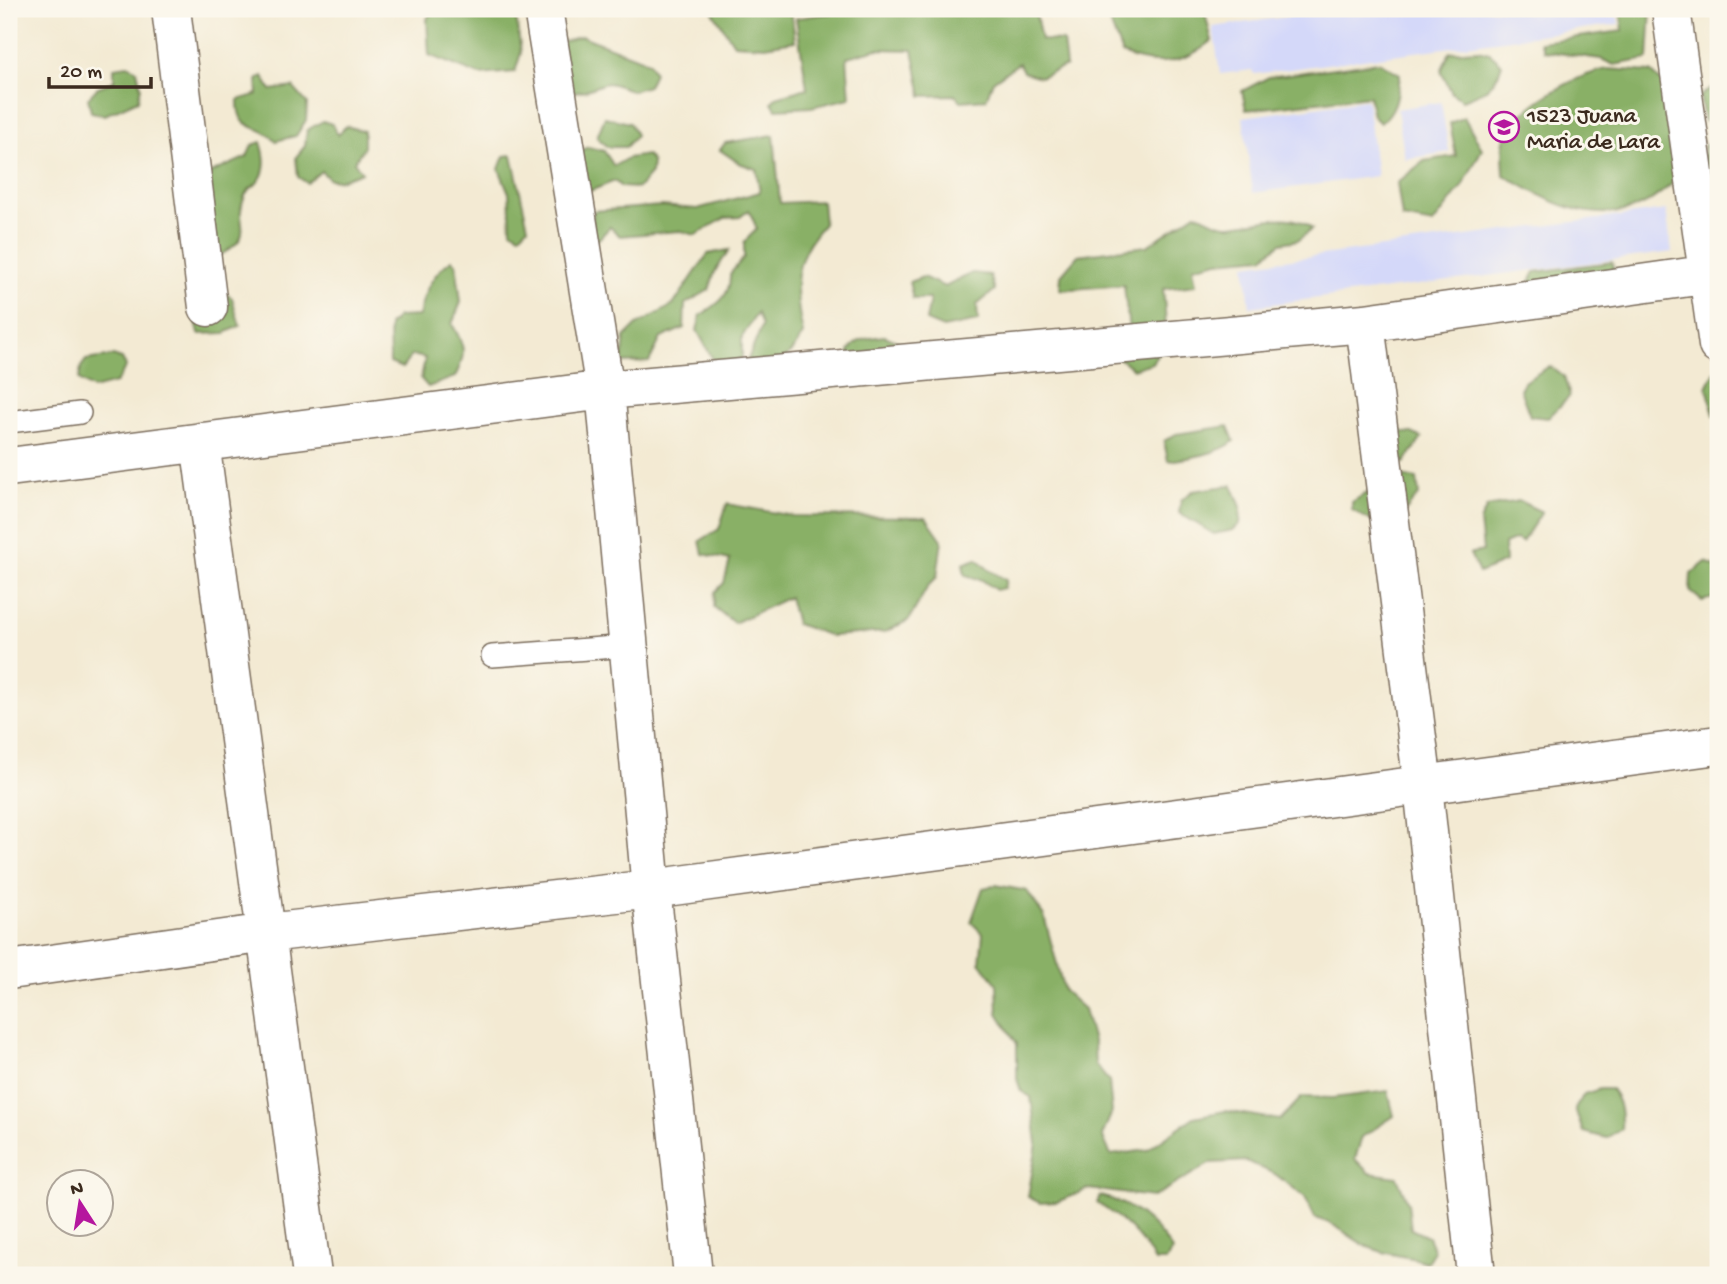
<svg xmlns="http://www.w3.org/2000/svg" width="1727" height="1284" font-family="'Gochi Hand',sans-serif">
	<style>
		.built { fill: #d4d8f9 }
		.forest { fill: #89b066; stroke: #626d42; stroke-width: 2 }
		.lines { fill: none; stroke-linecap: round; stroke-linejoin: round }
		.service-casing { stroke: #7b6d5d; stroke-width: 24 }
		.minor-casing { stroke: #7b6d5d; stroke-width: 41 }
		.service { stroke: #fff; stroke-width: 21 }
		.minor { stroke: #fff; stroke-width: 38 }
		.labels { text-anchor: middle; stroke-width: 6; stroke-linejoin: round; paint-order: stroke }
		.poi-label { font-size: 23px; fill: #3b2a1e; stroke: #fbf7ec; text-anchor: start }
	</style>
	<rect width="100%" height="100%" fill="#fbf7ec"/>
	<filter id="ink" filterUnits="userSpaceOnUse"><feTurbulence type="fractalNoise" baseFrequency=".0143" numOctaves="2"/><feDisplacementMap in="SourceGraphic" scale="14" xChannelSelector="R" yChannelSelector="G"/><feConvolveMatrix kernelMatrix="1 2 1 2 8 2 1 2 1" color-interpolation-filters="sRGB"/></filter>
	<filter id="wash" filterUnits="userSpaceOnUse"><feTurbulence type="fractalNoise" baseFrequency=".00686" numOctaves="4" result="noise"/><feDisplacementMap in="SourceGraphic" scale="28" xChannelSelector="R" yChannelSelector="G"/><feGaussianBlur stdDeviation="1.57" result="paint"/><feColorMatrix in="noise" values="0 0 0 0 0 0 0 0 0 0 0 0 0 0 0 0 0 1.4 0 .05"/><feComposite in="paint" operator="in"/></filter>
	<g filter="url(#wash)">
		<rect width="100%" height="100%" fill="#f3ead3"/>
		<path class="built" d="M1345 9H1616L1619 24 1254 74 1252 70 1220 74 1213 27Z
			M1367 100 1377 176 1253 193 1243 117Z
			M1441 102 1449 152 1405 159 1397 109Z
			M1666 210 1672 252 1250 307 1245 265Z"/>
		<path class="forest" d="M433 9H515L521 53 515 72 479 75 429 55 427 19Z
			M711 9H791L795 41 765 46 734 44Z
			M862 9H1035L1041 40 1063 41 1066 66 1040 77 1023 72 1019 63 993 81 986 99 961 101 955 95 922 96 913 50 877 49 847 57 850 98 811 107 776 109 772 102 776 97 807 88 796 18Z
			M1105 9H1204L1212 41C1184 64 1156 68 1122 54Z
			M1620 9H1651L1648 59 1614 65 1601 59 1544 51 1540 42 1623 31Z
			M582 36 649 62 654 73 648 86 632 91C593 74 608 90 572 92L557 43Z
			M1477 50 1490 53 1502 64C1496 86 1482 94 1462 100L1452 93 1441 71 1450 52Z
			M1379 62 1400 74C1398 94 1397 111 1380 123L1373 116 1369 96 1246 110 1242 91 1269 77Z
			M128 65 137 70 141 87 138 100 105 115 91 112 88 98 98 87 114 81V67Z
			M1608 69 1651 72 1669 89 1695 165C1680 176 1655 201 1638 207 1589 225 1545 200 1504 175 1504 164 1501 147 1505 137 1519 106 1576 75 1608 69Z
			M263 76 271 90 293 87 307 103 306 120 296 136 276 141C259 122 237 134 238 100L258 94 257 80Z
			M1718 84V123L1704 121 1700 96Z
			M605 117 630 123 636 135 626 147H607L597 137Z
			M1464 117 1482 149 1463 185 1433 224 1402 218 1397 183 1424 161 1456 156 1450 123Z
			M323 121 332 124 338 135 346 126 364 131V147L354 162 362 172 340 180 329 179 321 171 307 183 298 177 296 157 305 146 307 130Z
			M774 135 780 203 822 201 824 224C791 259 794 289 803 334 786 364 775 370 741 376L762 326 757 313 742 337V358L717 367 697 330 701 315C718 304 731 296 730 274L744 257V242L757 229 749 210 740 217 725 218 696 235 679 231 620 236 610 227 591 247 593 211 662 206 697 209 760 192 756 169 739 163 720 150 725 143Z
			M1718 140V208L1698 204 1705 145Z
			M261 142C266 157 268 173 256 184 252 188 247 190 245 195 231 227 261 232 219 256L193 181 247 157 252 145Z
			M588 147 604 151 614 166 628 158 647 155 652 162 651 173 638 188 621 187 615 181 590 191 570 156Z
			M512 155 528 227 520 235 511 230 509 193 499 169 504 156Z
			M1196 213C1205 217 1217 225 1227 225 1253 225 1291 208 1312 229L1298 240 1281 243 1263 257 1218 261 1193 267 1196 285 1163 289C1166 321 1170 335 1152 363L1133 369 1105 347 1129 331 1124 285 1060 290 1061 275 1078 255 1147 246Z
			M729 250 715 272 709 290 685 304 684 328 661 338 649 362 622 363 625 337 637 325 673 305 708 254Z
			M452 260 456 263 461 302 452 324C465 346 467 353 455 377L428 387 421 379 425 358 412 355 402 368 390 363 389 325 398 317 419 316C423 293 432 273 452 260Z
			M1612 262 1615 272 1529 283 1535 272Z
			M972 273 990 275 995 290 977 305 978 321 943 328 926 321 930 299H913L909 282 923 277 945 287Z
			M220 290 232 298 240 326 225 333 199 334 195 317Z
			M885 336 903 344 878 371 846 361C851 338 864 339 885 336Z
			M113 356 122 359 126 366 116 383 93 389 79 380 81 367 86 360Z
			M1550 366 1564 377 1570 396 1548 418 1530 416 1520 389 1524 382Z
			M1718 366V419L1714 415 1707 387Z
			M1398 423 1402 433H1412L1422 438 1404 463 1393 455 1384 428Z
			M1228 426 1234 441C1221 453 1186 459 1168 461L1164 441 1176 434Z
			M1396 475 1417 479 1419 494 1404 513 1375 523 1352 510V502Z
			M1232 485 1241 507 1240 524 1233 530 1214 534 1179 513 1181 500 1193 491Z
			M1519 501 1542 512 1522 542 1516 539 1504 544 1505 562 1479 573 1470 554 1483 551 1480 521 1487 507Z
			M727 504 793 516 926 517 942 540 937 577 928 586 909 620 885 632 831 636 796 624 789 597 734 623 714 607 715 592 724 583 730 560 703 554 700 541 719 529Z
			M977 559 989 570 1006 580 1004 588 996 590 982 580 965 575 963 564Z
			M1706 562 1718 568V597L1702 601 1690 591 1691 574Z
			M996 885 1027 891 1044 916 1064 991 1084 1009 1094 1045 1095 1064 1109 1082 1112 1112 1102 1136 1111 1155 1147 1150 1194 1117 1225 1111 1280 1120 1302 1097 1333 1098 1388 1091 1394 1116 1362 1137 1355 1159 1369 1173 1397 1177 1408 1203 1411 1229 1428 1237 1434 1251 1427 1262C1408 1256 1386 1255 1368 1247 1346 1236 1342 1226 1315 1218L1305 1197 1275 1174 1246 1161 1211 1163 1153 1197 1088 1189 1057 1202 1040 1203 1028 1197 1037 1143 1031 1097 1021 1091 1017 1079V1044L998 1013 997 984 980 962 983 934 971 922 983 888Z
			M1600 1089H1611C1621 1101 1622 1115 1621 1129L1606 1138 1583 1132 1575 1109 1584 1094Z
			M1100 1196C1131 1203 1155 1223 1172 1250L1166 1261H1155C1140 1235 1122 1219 1097 1203Z"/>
	</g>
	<g filter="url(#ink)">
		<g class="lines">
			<g class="service-casing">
				<path id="service" d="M9 422 80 413
					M492 656 629 646"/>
			</g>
			<g class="minor-casing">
				<path id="minor" d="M171 9 208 307
					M543 9 605 390 651 889 693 1275
					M1671 9 1718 345
					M1365 323 1423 786 1476 1275
					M200 442 312 1275
					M9 467 605 390 1365 323 1718 273
					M9 970 267 933 651 889 1718 745"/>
			</g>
			<use href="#service" class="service"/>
			<use href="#minor" class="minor"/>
		</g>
	</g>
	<defs>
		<g id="school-ring" transform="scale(1.575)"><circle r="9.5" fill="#fbf7ec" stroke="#b5179e" stroke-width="1.5"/><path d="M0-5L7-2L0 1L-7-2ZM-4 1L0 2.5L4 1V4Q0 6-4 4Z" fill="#b5179e"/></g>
	</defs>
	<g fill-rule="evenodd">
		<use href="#school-ring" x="1504" y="127"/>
	</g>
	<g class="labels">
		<g class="poi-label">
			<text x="1527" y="122">1523 Juana<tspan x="1527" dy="26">Maria de Lara</tspan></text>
		</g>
	</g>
	<rect width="1727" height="1284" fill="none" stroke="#fbf7ec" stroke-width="35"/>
	<g transform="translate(80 1203) rotate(348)"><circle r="33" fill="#fbf7ec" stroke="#aea59a" stroke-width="2"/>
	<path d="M0-5L12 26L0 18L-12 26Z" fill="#b5179e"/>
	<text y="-10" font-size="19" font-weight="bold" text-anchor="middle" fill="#3b2a1e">N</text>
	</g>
	<path d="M49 77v10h102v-10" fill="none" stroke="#3b2a1e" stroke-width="3.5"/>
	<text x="60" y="77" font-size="21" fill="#3b2a1e" stroke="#fbf7ec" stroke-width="5" paint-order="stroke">20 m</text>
</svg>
